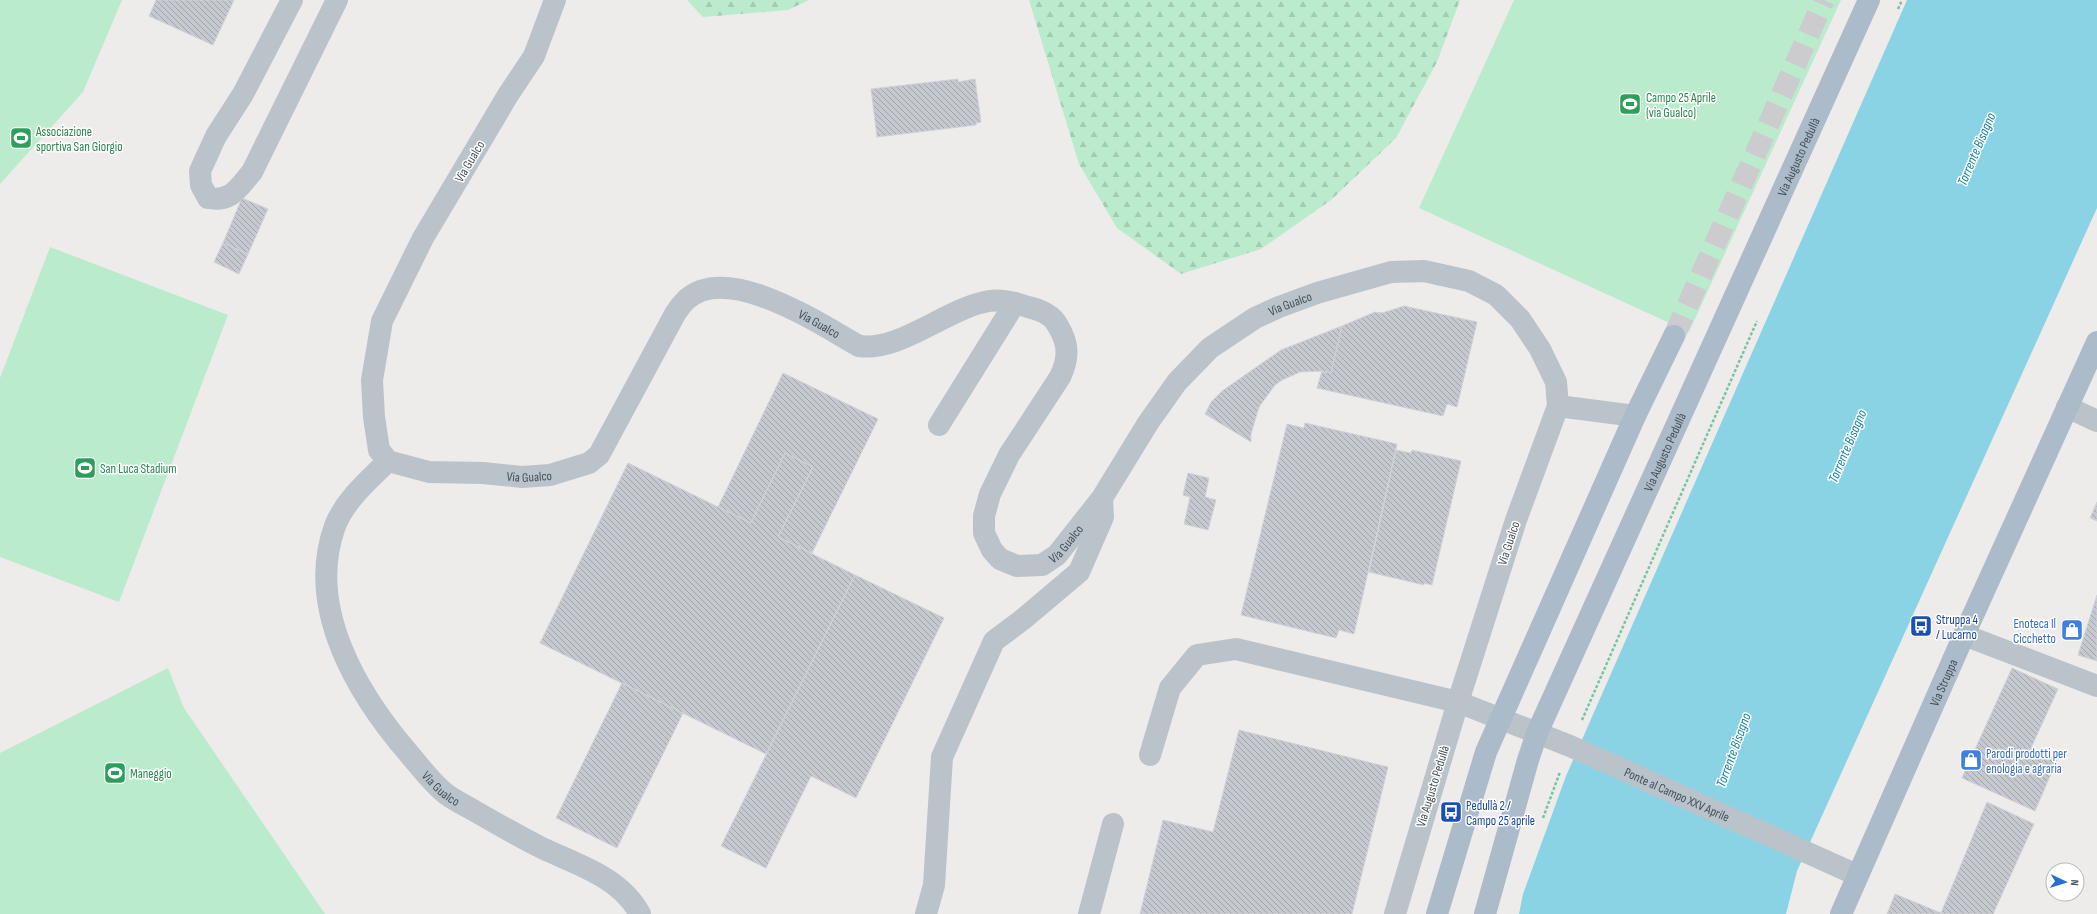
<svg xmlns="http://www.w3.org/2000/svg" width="2097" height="914" font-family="'Sofia Sans Condensed',sans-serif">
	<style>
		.forest { fill: url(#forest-firs) }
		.garden { fill: #bbebcd }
		.water { fill: #8ad3e5 }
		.building { fill: url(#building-back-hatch); stroke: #d0d2d7 }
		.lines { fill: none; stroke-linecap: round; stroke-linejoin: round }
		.major-tunnel { stroke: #ccccce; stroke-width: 22; stroke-dasharray: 22 11; stroke-linecap: butt }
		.path { stroke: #75c69e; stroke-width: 2.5; stroke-dasharray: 3 2; stroke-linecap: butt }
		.minor { stroke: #bac3ca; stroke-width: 22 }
		.major { stroke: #acbbc9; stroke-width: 22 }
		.labels { text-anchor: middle; stroke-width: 3; stroke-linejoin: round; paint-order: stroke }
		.leisure-label { font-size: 13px; fill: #27864d; stroke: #fff; text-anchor: start }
		.street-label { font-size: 13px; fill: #454f58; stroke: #fff }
		.transit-label { font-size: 13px; fill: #164399; stroke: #fff; text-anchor: start }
		.shop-label { font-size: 13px; fill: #366cbe; stroke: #fff; text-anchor: end }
		.water-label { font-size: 14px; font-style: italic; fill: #14809c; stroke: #fff }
	</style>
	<defs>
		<pattern id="forest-firs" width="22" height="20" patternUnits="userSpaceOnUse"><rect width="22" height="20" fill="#bbebcd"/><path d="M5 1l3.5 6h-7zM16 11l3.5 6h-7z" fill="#a2cbb2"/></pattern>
		<pattern id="building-back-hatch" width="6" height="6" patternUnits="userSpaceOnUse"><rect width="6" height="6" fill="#c5c8ce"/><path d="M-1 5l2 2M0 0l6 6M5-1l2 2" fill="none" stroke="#a2a5aa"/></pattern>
	</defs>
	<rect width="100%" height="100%" fill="#eeebeb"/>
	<path class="forest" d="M687 0H809L788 10 703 17Z
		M1029 0H1460L1437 62 1396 138 1331 200 1261 249 1181 274 1117 228 1079 164Z"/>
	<path class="garden" d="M0 0H122L83 92 0 184Z
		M1514 0H1841L1689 332 1419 208Z
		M50 247 228 315 119 602 0 557V378Z
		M168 668 184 708 325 914H0V753Z"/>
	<path class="water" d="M1907 0H2097V208L1797 871 1786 914H1519L1523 894 1566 776Z"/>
	<path class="building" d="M156 0H234L213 45 149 16Z
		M958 79V82L975 79 981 122 976 123V125L877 137 871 89Z
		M242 198 268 209 248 254 223 243Z
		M223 243 248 254 239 274 214 262Z
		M1404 306 1477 322 1457 407 1447 404 1443 416 1317 388 1322 371 1331 373 1342 326 1375 312 1382 313Z
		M1342 326 1331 373 1322 371 1300 372 1282 380 1275 385 1259 407 1251 434V442L1205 414 1211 402 1222 391 1281 350Z
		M783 373 878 419 812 553 778 537 813 467 785 453 751 523 718 507Z
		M1305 423 1397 444 1354 634 1339 630 1336 638 1241 615 1287 424 1304 428Z
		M1396 450 1411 453 1412 450 1461 461 1432 585 1424 583V585L1369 572Z
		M785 453 813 467 778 537 855 575 766 754 540 643 628 463 751 523Z
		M1188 473 1209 478 1205 497 1216 500 1208 530 1184 524 1190 497 1183 495Z
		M2097 502V521L2090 518Z
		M855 575 944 618 856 798 811 776 766 868 721 846Z
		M2097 595V661L2078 655Z
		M2012 668 2058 689 2031 748 2057 760 2035 811 1962 778Z
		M622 683 683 713 617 848 556 818Z
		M1239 730 1388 767 1352 914H1140L1163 820 1213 832Z
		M1987 802 2034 824 1993 914H1945L1941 913Z
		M1895 894 1941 913V914H1887Z"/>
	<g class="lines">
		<path class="major-tunnel" d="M1674 336 1824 0"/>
		<path class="path" d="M1898 9 1902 0
			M1582 720 1757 321
			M1543 818 1560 772"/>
		<g class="minor">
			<path d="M292 0 243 94 216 136 200 171 201 185 208 198C232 202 238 188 252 172L337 0"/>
			<path id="s1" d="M555 0 534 56 508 95 423 238 382 321 372 380 374 417 379 450 388 461 429 472 483 473 522 477 550 475 589 463 599 455 675 314C678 309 682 304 686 300 727 261 821 325 859 346 900 352 947 308 989 301 1002 299 1017 303 1028 307 1040 310 1052 314 1058 326 1069 344 1069 358 1060 377L1009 455 990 494 984 516V533L992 550 1000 559 1017 566 1042 565 1057 555 1102 498 1148 423 1177 382 1210 348 1255 318 1279 307 1317 293 1391 272 1424 271 1469 281 1496 295 1520 319 1540 349 1556 382 1558 406 1516 520 1458 702 1395 914"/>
			<path d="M1558 406 1635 416"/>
			<path d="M2067 407 2097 421"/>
			<path d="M939 425 1015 303"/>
			<path id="s2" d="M388 461C369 480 345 500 335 526 305 608 358 695 410 755 421 768 433 784 446 794 454 800 464 805 473 810 497 824 520 837 544 849 579 865 621 878 640 914"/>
			<path d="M1964 635 2097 686"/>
			<path id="s3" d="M1150 755 1170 688 1197 655 1236 649 1458 702 1570 746 1857 875"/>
			<path d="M926 914 934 885 942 757 994 641 1022 620 1079 572 1103 517 1102 499"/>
			<path d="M1089 914 1113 824"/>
		</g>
		<g class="major">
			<path d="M1437 914 1486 752 1635 416 1674 336"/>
			<path id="s4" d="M1485 914 1528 760 1537 733 1869 0"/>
			<path id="s5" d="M1841 914 1964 635 2097 342"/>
		</g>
	</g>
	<defs>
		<g id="stadium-square" transform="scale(1.15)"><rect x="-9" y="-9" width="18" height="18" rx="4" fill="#2e9e5b" stroke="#fff"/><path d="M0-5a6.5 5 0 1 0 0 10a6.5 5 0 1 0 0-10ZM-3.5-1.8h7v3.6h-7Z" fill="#fff"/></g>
		<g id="bus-square" transform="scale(1.15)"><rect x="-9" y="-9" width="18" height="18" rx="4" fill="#1a4fb4" stroke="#fff"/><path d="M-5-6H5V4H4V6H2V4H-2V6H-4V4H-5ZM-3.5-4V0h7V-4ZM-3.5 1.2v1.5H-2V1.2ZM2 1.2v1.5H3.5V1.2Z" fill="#fff"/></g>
		<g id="shop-square" transform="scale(1.15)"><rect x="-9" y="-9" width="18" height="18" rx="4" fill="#3f7fe0" stroke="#fff"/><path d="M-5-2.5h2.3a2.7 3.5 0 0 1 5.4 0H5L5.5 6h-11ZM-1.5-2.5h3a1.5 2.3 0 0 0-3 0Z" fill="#fff"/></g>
	</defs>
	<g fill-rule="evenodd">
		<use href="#stadium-square" x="1630" y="104"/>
		<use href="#stadium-square" x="21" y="138"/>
		<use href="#stadium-square" x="85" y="468"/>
		<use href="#bus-square" x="1921" y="626"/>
		<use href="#shop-square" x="2072" y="630"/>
		<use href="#shop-square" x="1971" y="760"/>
		<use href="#stadium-square" x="115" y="773"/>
		<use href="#bus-square" x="1451" y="812"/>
	</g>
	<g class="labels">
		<g class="leisure-label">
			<text x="1646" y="102">Campo 25 Aprile<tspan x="1646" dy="15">(via Gualco)</tspan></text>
			<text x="36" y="136">Associazione<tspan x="36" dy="15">sportiva San Giorgio</tspan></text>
			<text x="100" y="473">San Luca Stadium</text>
			<text x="130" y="778">Maneggio</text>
		</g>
		<g class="street-label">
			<text dy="5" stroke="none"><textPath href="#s4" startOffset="821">Via Augusto Pedullà</textPath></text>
			<text transform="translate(469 161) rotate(-59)" y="5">Via Gualco</text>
			<text dy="5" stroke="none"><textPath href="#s1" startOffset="1983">Via Gualco</textPath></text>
			<text dy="5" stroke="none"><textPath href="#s1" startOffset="1049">Via Gualco</textPath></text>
			<text dy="5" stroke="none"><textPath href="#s4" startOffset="497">Via Augusto Pedullà</textPath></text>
			<text dy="5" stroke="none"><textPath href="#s1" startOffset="653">Via Gualco</textPath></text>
			<text dy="5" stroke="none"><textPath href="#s1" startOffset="1647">Via Gualco</textPath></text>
			<text transform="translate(1508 543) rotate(-72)" y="5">Via Gualco</text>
			<text dy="5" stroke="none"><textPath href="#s5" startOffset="253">Via Struppa</textPath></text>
			<text dy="5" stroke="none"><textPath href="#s2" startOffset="383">Via Gualco</textPath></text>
			<text transform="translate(1432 786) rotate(-73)" y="5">Via Augusto Pedullà</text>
			<text dy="5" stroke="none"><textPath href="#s3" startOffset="618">Ponte al Campo XXV Aprile</textPath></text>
		</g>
		<g class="transit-label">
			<text x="1936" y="624">Struppa 4<tspan x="1936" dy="15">/ Lucarno</tspan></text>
			<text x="1466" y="810">Pedullà 2 /<tspan x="1466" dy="15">Campo 25 aprile</tspan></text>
		</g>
		<g class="shop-label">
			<text x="2056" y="628">Enoteca Il<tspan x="2056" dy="15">Cicchetto</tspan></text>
			<text x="1986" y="758" text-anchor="start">Parodi prodotti per<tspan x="1986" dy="15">enologia e agraria</tspan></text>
		</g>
		<g class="water-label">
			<text transform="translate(1976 149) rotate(-67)" y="5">Torrente Bisagno</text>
			<text transform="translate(1847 446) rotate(-67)" y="5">Torrente Bisagno</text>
			<text transform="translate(1733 750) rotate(-70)" y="5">Torrente Bisagno</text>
		</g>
	</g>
	<g transform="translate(2065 882) rotate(94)"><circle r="19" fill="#ffffff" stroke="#b5b9bc"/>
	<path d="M0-3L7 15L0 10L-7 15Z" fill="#2370d1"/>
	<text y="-6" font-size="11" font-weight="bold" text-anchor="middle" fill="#454f58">N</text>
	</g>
</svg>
